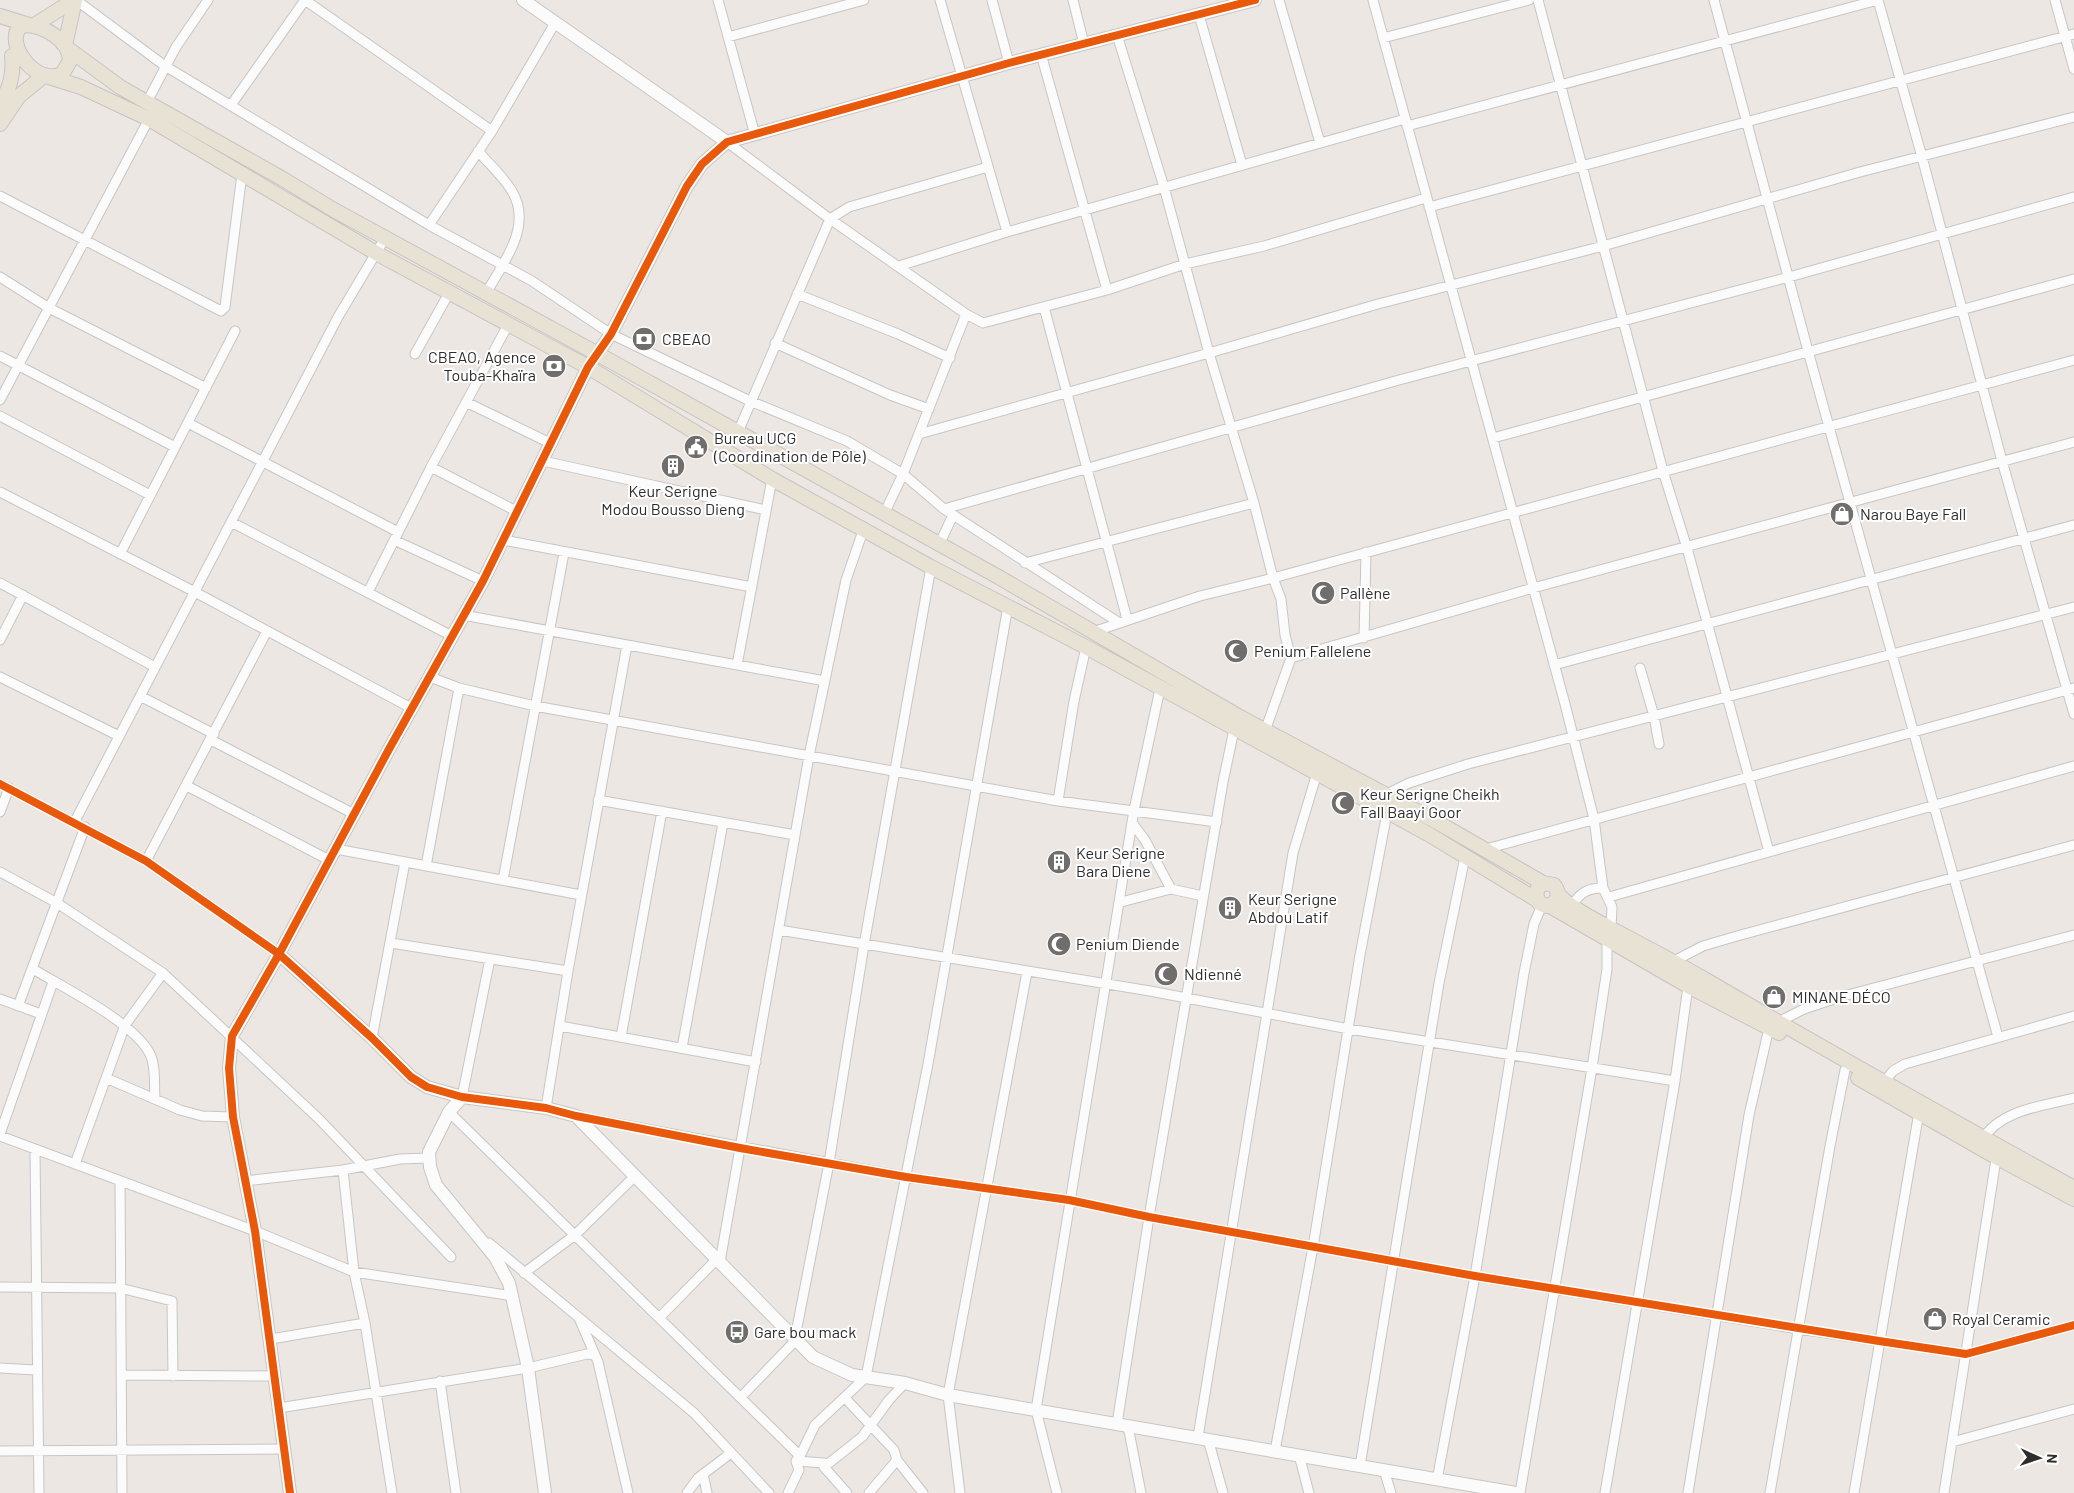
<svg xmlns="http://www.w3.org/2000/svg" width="2074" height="1493" font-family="Barlow,sans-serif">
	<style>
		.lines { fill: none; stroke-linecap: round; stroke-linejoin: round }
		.street-casing { stroke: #c7c6c5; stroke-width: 11 }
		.secondary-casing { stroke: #c7c6c5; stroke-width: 14 }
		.primary-casing { stroke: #c6c4c3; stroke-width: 16 }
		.street { stroke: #fcfbfb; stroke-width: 9 }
		.secondary { stroke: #fcfbfb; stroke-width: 12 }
		.primary { stroke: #e8e2d4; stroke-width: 14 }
		.cycleway-casing { stroke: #fff; stroke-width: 11 }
		.cycleway { stroke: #e8590c; stroke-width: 8 }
		.labels { text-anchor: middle; stroke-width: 4; stroke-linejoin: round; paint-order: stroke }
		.poi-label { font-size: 16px; fill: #2d2d2d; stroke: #fff; text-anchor: start }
	</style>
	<rect width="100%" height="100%" fill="#ece7e2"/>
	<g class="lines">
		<g class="street-casing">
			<path id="street" d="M76 0 165 66 429 225 532 281 611 334 750 401 847 441 903 474 944 509 1118 622
				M305 0 492 131
				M718 0 755 135
				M940 0 1007 232
				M992 0 1009 63
				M1073 0 1084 44
				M1279 0 1320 143
				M1373 0 1565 704 1594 819 1603 888 1612 907 1611 928
				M1538 0 1663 471 1687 548 1769 852
				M1714 0 1808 351 1998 1037
				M1878 0 1922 157 2002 461 2074 714
				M2055 0 2074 69
				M1199 15 1242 165
				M1117 35 1164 187 1209 353 1254 503 1273 578 1281 599 1285 635 1291 658 1265 731
				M728 37 864 0
				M1383 38 1529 0
				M1041 54 1107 290
				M147 102 176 47 208 0
				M231 105 305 0
				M1407 126 1878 0
				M727 142 830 219 966 314 983 323 1107 290 1185 264 1264 246 1426 198
				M478 151C489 164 505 178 513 193 532 227 503 264 486 293
				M0 196 221 311 225 307 242 174
				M1429 207 2074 34
				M429 225 492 131 555 23
				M899 266 1007 232 1405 119
				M0 277 49 308 206 388
				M797 294 898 334 950 358
				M1044 307 1127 619
				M775 343 890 395 929 409
				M415 354 449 293
				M0 356 175 447
				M0 400 149 119
				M466 402 552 444
				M0 416 150 495
				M188 423 398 532
				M738 432 830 219 849 207 988 167
				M919 434 1209 353 1378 304 1603 246 1860 172 2074 117
				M1493 438 2074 279
				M543 461 766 510
				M431 467 516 511
				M0 492 193 591 411 708
				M944 509 1399 380 1789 277 2074 197
				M884 514 903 474 966 314
				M231 522 452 636
				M394 540 483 581
				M503 540 752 587
				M939 545 953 515
				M120 554 235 331
				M1025 563 1254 503
				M0 583 155 667
				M368 592 431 467 508 325
				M463 615 825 681
				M1093 632 1200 596 1273 578C1539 503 1807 433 2074 360
				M1364 638 1366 552
				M0 640 23 595
				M1291 658 1533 588 2074 442
				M737 665 772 479
				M1554 665 2074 525
				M1640 668 1654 716 1659 744
				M0 677 119 736
				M430 677 459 688 535 706 612 720 1058 801 1217 822
				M140 696 214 734
				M211 740 354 814
				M0 784 146 861 279 954
				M187 786 329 860
				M1385 795 1409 783 1468 764 2074 607
				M598 800 795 835
				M1058 801 1074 701 1086 647
				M0 812 9 788
				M75 821 338 317 385 238
				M1133 824 1145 840 1171 889
				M336 849 581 895
				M1486 849 2074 688
				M146 861 267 631
				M426 866 459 688
				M0 872 57 903 163 973 319 1119 451 1257
				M503 880 564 553
				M1609 897 2074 766
				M1121 902 1171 889 1203 896
				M1572 905C1581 892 1588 888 1603 888
				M779 930 1150 991 1349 1029 1675 1081
				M391 943 568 971
				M1674 961 1703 946 1737 936 2074 845
				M33 969C64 988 134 1022 150 1054 156 1066 154 1085 155 1099
				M0 999 41 1014
				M18 1006 85 827
				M1778 1022 1804 1009 1840 997 2074 935
				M560 1026 756 1062
				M621 1037 662 811
				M372 1038 405 862
				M682 1048 723 823
				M106 1078 180 1110 202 1116 233 1117
				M1884 1082 1893 1071 1905 1064 2074 1016
				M462 1097 490 959
				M546 1108 568 971 627 645
				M449 1112 800 1456
				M576 1116 906 1177 1069 1200 1149 1217 1475 1276 1799 1329 1966 1354 2074 1325
				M0 1134 53 982
				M0 1136 255 1231 354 1272 513 1296
				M1982 1140C2000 1110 2042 1106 2074 1098
				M35 1150 39 1493
				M75 1164 125 1025 163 973
				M343 1170 354 1272 365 1323 392 1493
				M120 1181 122 1493
				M244 1181 343 1170 400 1159 429 1158
				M489 1243 694 1413 769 1493
				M720 1262 809 756 846 580 864 528
				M524 1273 575 1235 635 1176
				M0 1287 120 1288 172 1301 173 1376
				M660 1317 717 1259
				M579 1318 598 1362 628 1493
				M795 1338 829 1163 864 945 931 567
				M271 1339 365 1323
				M0 1368 36 1370
				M121 1375 273 1376
				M440 1381 456 1493
				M741 1397 796 1340
				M845 1398 894 1450 897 1460 923 1493
				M279 1408 528 1368 587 1354 594 1355
				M1117 1424 1149 1217 1223 782 1235 725
				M1128 1426 1141 1493
				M1198 1437 1293 853 1317 773
				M1208 1439 1223 1493
				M1952 1442 2074 1409
				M0 1451 284 1449
				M1275 1451 1313 1247 1360 955 1387 813
				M1299 1455 1309 1493
				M796 1461 824 1463V1467L862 1437 889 1400 905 1383
				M1360 1466 1439 983 1465 857
				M824 1467 847 1493
				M1384 1470 1391 1493
				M703 1474 707 1493
				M1437 1480 1475 1276 1524 973 1534 924 1542 905
				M687 1493 698 1478 731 1453
				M788 1493 799 1470 796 1461 800 1456 815 1425 866 1377 928 1064 1008 606
				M869 1493 897 1460
				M960 1493 948 1395 1027 972
				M1057 1493 1036 1410 1134 810 1160 689
				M1520 1493 1592 1068 1607 969V940
				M1605 1493 1675 1081 1688 986
				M1688 1493 1749 1115 1769 1028
				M1770 1493 1830 1146 1845 1070
				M1854 1493 1919 1112
				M1944 1493 1997 1153"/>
		</g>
		<g class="secondary-casing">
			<path id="secondary" d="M523 0 727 142
				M279 954 372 1038 411 1077 427 1087 462 1097 546 1108 576 1116 813 1357 852 1375 905 1383 948 1395 1516 1493
				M462 1097 449 1112 429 1152 430 1167 436 1185 495 1257 509 1283 528 1368 545 1493
				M290 1493 255 1231 233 1117 229 1068 232 1036 279 954 388 751 483 581 588 367 611 334 687 186 702 164 727 142 1009 63 1255 0"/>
		</g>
		<g class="primary-casing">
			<path id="primary" d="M0 16 29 25
				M24 25C43 25 70 40 70 61L62 74C33 88 0 35 24 25Z
				M33 26 74 0
				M65 45 75 0
				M67 48 120 87 283 179 334 210 596 353 995 575 1238 716 1437 822 1543 883
				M49 77 81 87 149 119 376 253 588 367 772 479 931 567 1086 647 1430 835 1537 900
				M0 104C10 88 14 75 12 56
				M0 124 19 96 45 75
				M1558 894 1555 903 1546 906 1539 903 1536 894 1538 888 1543 883 1554 885C1557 888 1557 892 1559 895 1570 908 1592 918 1606 926 1640 944 1673 961 1706 980 1827 1051 1951 1120 2074 1188
				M1550 906 1688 986 1779 1033
				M1858 1078 1996 1157 2074 1199"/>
		</g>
		<use href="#street" class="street"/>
		<use href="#secondary" class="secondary"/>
		<use href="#primary" class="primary"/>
		<g class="cycleway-casing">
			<path id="cycleway" d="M0 784 146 861 279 954 372 1038 411 1077 427 1087 462 1097 546 1108 576 1116 740 1148 906 1177 1069 1200 1149 1217 1475 1276 1879 1341 1966 1354 2074 1325
				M290 1493 255 1231 233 1117 229 1068 232 1036 279 954 388 751 483 581 588 367 611 334 687 186 702 164 727 142 1009 63 1255 0"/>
		</g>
		<use href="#cycleway" class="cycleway"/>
	</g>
	<defs>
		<g id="bank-disc" transform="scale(1.25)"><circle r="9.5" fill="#706e6c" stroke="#fff"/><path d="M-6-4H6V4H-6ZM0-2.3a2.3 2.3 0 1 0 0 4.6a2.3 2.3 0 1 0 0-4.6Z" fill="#fff"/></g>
		<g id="civic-disc" transform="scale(1.25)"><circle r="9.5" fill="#706e6c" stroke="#fff"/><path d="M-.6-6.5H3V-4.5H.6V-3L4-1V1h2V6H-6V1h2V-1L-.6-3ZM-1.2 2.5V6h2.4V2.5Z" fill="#fff"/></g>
		<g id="building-disc" transform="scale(1.25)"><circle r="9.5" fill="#706e6c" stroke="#fff"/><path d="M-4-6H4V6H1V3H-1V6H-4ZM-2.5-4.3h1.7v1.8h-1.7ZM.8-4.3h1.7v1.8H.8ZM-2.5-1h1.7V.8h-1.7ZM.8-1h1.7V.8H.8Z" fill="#fff"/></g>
		<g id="shop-disc" transform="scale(1.25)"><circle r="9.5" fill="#706e6c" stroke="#fff"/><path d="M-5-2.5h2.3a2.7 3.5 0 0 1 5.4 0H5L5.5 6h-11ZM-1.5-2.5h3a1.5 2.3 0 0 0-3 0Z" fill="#fff"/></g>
		<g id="mosque-disc" transform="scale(1.25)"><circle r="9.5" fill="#706e6c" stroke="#fff"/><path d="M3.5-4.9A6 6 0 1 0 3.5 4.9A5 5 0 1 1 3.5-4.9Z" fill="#fff"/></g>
		<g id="bus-disc" transform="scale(1.25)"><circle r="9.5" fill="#706e6c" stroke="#fff"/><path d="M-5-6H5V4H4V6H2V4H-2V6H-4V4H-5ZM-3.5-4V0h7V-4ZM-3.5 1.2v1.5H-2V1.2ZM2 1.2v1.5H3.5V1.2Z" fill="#fff"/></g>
	</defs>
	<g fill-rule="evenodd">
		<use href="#bank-disc" x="644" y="339"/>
		<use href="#bank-disc" x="554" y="366"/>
		<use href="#civic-disc" x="696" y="447"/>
		<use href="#building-disc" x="673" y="466"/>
		<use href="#shop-disc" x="1842" y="514"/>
		<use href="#mosque-disc" x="1323" y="593"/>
		<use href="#mosque-disc" x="1236" y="651"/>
		<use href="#mosque-disc" x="1343" y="803"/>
		<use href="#building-disc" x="1059" y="862"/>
		<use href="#building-disc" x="1230" y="908"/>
		<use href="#mosque-disc" x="1059" y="944"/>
		<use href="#mosque-disc" x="1166" y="974"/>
		<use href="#shop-disc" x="1774" y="997"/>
		<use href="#shop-disc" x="1935" y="1319"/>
		<use href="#bus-disc" x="737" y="1332"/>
	</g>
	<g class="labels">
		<g class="poi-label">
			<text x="662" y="345">CBEAO</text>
			<text x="536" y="363" text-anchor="end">CBEAO, Agence<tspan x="536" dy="18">Touba-Khaïra</tspan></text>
			<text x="714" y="444">Bureau UCG<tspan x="714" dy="18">(Coordination de Pôle)</tspan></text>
			<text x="673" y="497" text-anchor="middle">Keur Serigne<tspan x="673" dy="18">Modou Bousso Dieng</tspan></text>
			<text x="1860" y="520">Narou Baye Fall</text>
			<text x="1340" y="599">Pallène</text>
			<text x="1254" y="657">Penium Fallelene</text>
			<text x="1360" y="800">Keur Serigne Cheikh<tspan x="1360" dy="18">Fall Baayi Goor</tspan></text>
			<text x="1076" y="859">Keur Serigne<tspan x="1076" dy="18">Bara Diene</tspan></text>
			<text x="1248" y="905">Keur Serigne<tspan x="1248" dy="18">Abdou Latif</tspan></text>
			<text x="1076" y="950">Penium Diende</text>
			<text x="1184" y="980">Ndienné</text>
			<text x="1792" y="1003">MINANE DÉCO</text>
			<text x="1952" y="1325">Royal Ceramic</text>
			<text x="754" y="1338">Gare bou mack</text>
		</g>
	</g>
	<g transform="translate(2039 1458) rotate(93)" stroke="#ffffff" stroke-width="4" paint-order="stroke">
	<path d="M0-4L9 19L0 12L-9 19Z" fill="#2d2d2d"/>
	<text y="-8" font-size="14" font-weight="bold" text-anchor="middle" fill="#2d2d2d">N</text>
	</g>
</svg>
